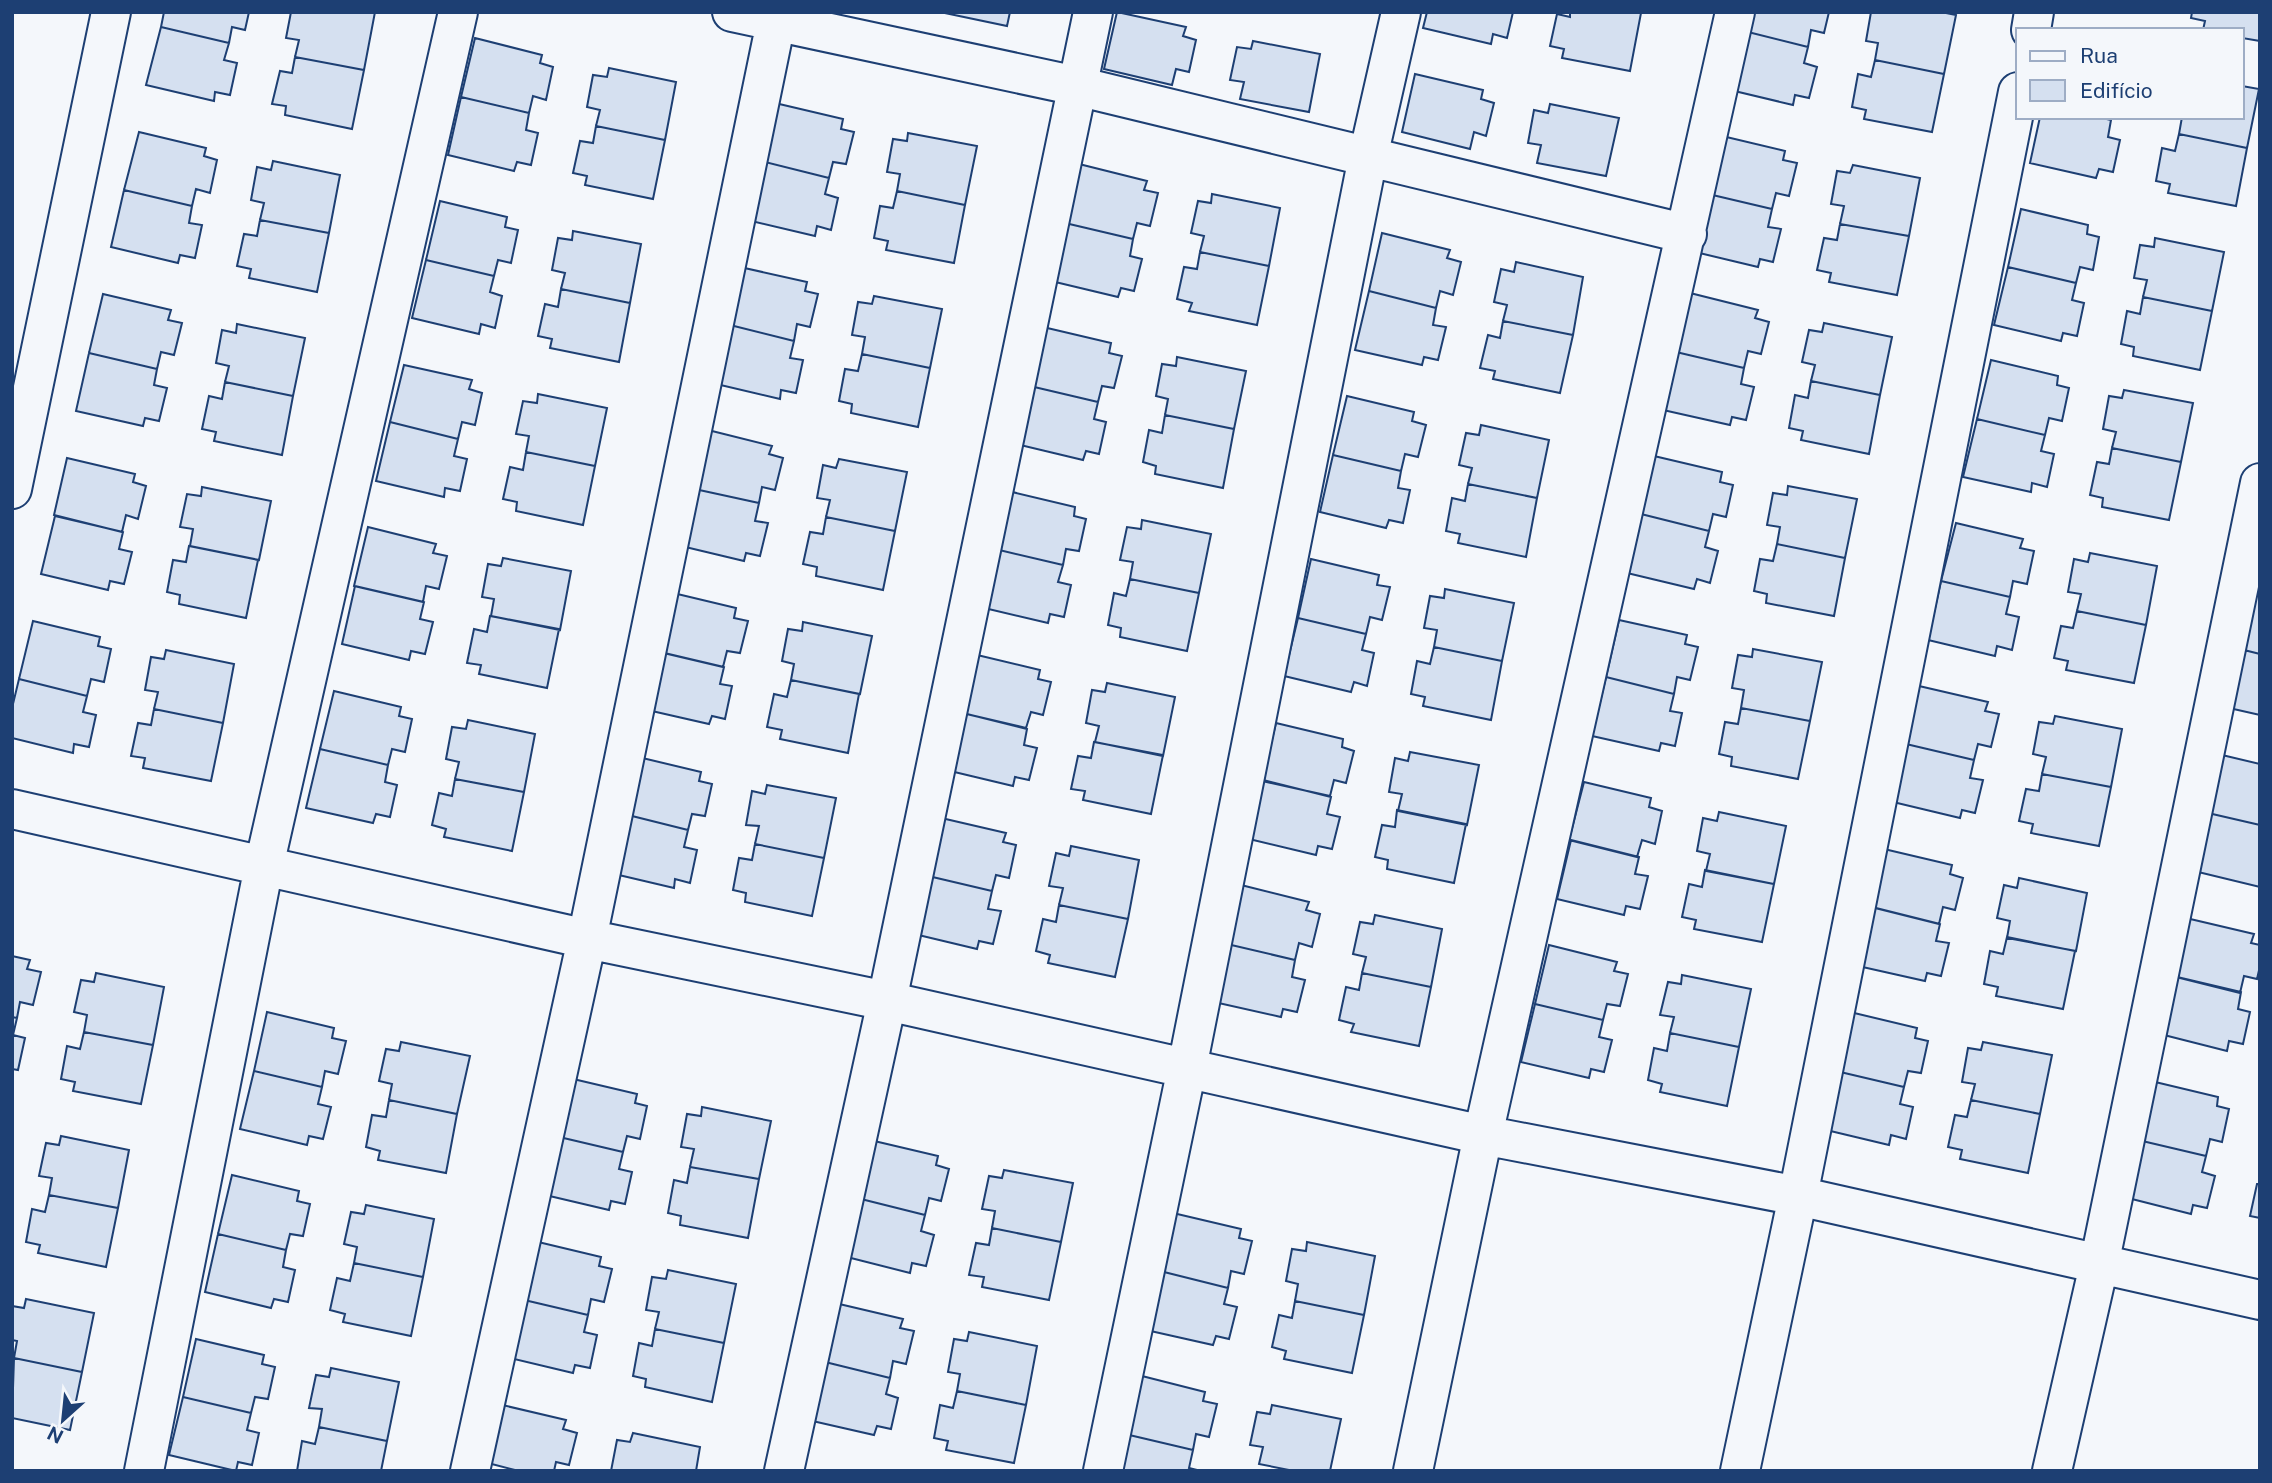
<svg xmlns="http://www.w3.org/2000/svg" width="2272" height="1483" font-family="'Public Sans',sans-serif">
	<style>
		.building { fill: #d5e0f0; stroke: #1d3f73; stroke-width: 2 }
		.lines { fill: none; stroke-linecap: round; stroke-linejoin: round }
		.street-casing { stroke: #1d3f73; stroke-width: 42 }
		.street { stroke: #f4f7fb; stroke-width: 38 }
	</style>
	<rect width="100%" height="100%" fill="#f4f7fb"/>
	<path class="building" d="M164 12H249L245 30 232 27 229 43 161 27Z
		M291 12H375L364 70 295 57 299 40 286 38Z
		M940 12H1010L1007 26Z
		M1117 12 1186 27 1183 36 1196 40 1189 72 1176 69 1172 85 1104 69Z
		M1427 12H1513L1507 38 1493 34 1491 44 1423 28Z
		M1570 12 1641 13 1630 71 1562 58 1564 49 1550 46 1557 14 1570 17Z
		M1744 12H1829L1824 33 1811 30 1808 47 1740 30Z
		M1871 12H1941L1956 15 1944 74 1875 60 1878 43 1866 41Z
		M2192 12H2260V41L2242 38V30H2203L2205 21 2191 18Z
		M161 27 229 43 224 60 237 63 230 95 215 92 214 101 146 85Z
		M1740 30 1808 47 1804 63 1817 67 1809 98 1795 95 1793 105 1726 89Z
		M475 38 542 55 540 63 553 67 546 100 533 96 529 113 461 97Z
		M1253 41 1320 54 1309 112 1240 99 1244 82 1230 80 1237 47 1251 49Z
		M295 57 364 70 352 129 285 115 286 106 272 104 280 71 292 73Z
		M1875 60 1944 74 1932 132 1864 119 1866 110 1852 107 1858 74 1871 77Z
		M609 68 676 82 665 140 596 126 600 110 587 107 593 75 607 77Z
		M1415 74 1483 90 1481 99 1494 103 1486 136 1474 132 1470 149 1402 132Z
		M2242 86 2259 89 2247 148 2179 134 2182 117H2242Z
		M461 97 529 113 526 130 538 133 531 165 517 162 514 171 448 155Z
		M775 103 843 119 841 129 854 132 846 164 833 162 829 178 761 161Z
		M1550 104 1619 118 1606 176 1537 163 1541 145 1528 143 1534 110 1548 113Z
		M2040 117H2098L2111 120 2108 137 2120 140 2113 172 2099 169 2096 178 2030 163Z
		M596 126 665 140 653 199 585 185 587 176 573 173 580 141 593 143Z
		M139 132 206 148 204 156 217 160 210 193 196 189 192 206 124 190Z
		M908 133 977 146 965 205 897 191 900 174 887 172 893 139 907 141Z
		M2179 134 2247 148 2236 206 2168 193 2170 184 2156 181 2162 148 2175 151Z
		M1718 135 1785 151 1783 160 1797 163 1789 196 1776 193 1772 209 1704 193Z
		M273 161 340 175 329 233 260 220 264 203 251 200 257 167 271 170Z
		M761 161 829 178 825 194 838 198 831 230 817 226 815 236 747 220Z
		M1079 164 1147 181 1144 190 1158 193 1150 226 1137 223 1133 239 1065 223Z
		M1853 165 1920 178 1909 236 1840 224 1844 206 1831 204 1837 171 1850 173Z
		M124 190 192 206 189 223 202 225 195 258 180 255 178 263 111 247Z
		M897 191 965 205 954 263 886 250 888 241 874 238 880 206 893 208Z
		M1704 193 1772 209 1768 227 1781 229 1773 262 1760 259 1758 267 1691 251Z
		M1212 194 1280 208 1269 266 1200 252 1204 236 1191 233 1198 201 1211 203Z
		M440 201 507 217 505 227 518 230 511 263 498 260 494 276 426 260Z
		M2021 209 2088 225 2087 234 2099 237 2093 270 2080 267 2076 283 2008 267Z
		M260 220 329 233 317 292 249 278 251 269 237 266 244 234 257 236Z
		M1065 223 1133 239 1130 256 1142 259 1134 291 1121 288 1118 297 1051 281Z
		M1840 224 1909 236 1897 295 1829 282 1831 273 1817 270 1824 238 1837 240Z
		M573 231 641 244 630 303 561 289 565 273 552 270 558 238 572 240Z
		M1382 233 1450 250 1447 258 1461 262 1453 295 1440 291 1436 308 1369 291Z
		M2155 238 2224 252 2212 311 2143 297 2147 280 2134 278 2140 245 2154 247Z
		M1200 252 1269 266 1257 325 1189 311 1192 303 1177 299 1184 267 1197 269Z
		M426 260 494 276 490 292 502 296 495 328 481 324 479 334 412 318Z
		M1516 262 1583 277 1573 335 1503 321 1507 305 1494 302 1501 269 1514 272Z
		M740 267 807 282 805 291 818 294 810 327 797 324 794 341 726 324Z
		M2008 267 2076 283 2072 300 2084 303 2077 336 2063 333 2061 341 1994 325Z
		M561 289 630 303 619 362 550 348 552 339 538 336 545 304 558 307Z
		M1369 291 1436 308 1433 325 1446 327 1438 360 1424 357 1422 365 1355 350Z
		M1690 293 1758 310 1755 318 1769 322 1761 354 1748 351 1744 368 1676 352Z
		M103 294 171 310 168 320 182 323 174 355 161 352 157 369 89 353Z
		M874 296 942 309 930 368 862 354 865 337 852 335 858 302 872 304Z
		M2143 297 2212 311 2200 370 2133 356 2134 347 2121 344 2127 311 2140 314Z
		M1503 321 1573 335 1560 393 1493 379 1495 371 1480 368 1488 335 1500 338Z
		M1824 323 1892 337 1880 395 1811 381 1815 365 1802 362 1809 330 1822 332Z
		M237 324 305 338 293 396 225 382 229 366 216 363 222 330 236 333Z
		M726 324 794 341 790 358 803 360 796 393 781 390 780 399 712 383Z
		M1043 327 1111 343 1109 353 1122 356 1114 388 1102 386 1098 402 1030 386Z
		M1676 352 1744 368 1741 384 1754 387 1746 420 1732 417 1730 425 1663 410Z
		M89 353 157 369 154 385 167 388 159 421 145 418 143 426 76 411Z
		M862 354 930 368 918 427 851 413 852 404 839 401 845 369 858 371Z
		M1177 357 1246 371 1234 429 1165 415 1168 399 1156 396 1162 364 1176 366Z
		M1991 360 2058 376 2057 385 2069 388 2062 421 2049 418 2045 435 1977 419Z
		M404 365 472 380 469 389 482 393 475 425 462 422 458 439 390 422Z
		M1811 381 1880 395 1869 454 1801 440 1803 431 1789 428 1795 395 1808 398Z
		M225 382 293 396 282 455 214 441 216 432 202 429 209 396 222 399Z
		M1030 386 1098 402 1094 419 1106 422 1099 454 1086 451 1083 460 1016 444Z
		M2124 390 2193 403 2181 462 2112 448 2116 432 2103 429 2109 396 2122 398Z
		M538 394 607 408 595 466 526 452 529 436 516 434 523 401 537 403Z
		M1347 396 1414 412 1412 421 1426 425 1418 457 1405 454 1401 471 1333 455Z
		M1165 415 1234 429 1223 488 1155 474 1156 466 1143 462 1149 430 1162 433Z
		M1977 419 2045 435 2041 451 2054 454 2047 487 2032 483 2031 492 1963 477Z
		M390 422 458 439 454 456 467 459 460 491 445 488 444 497 376 481Z
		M1481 425 1549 440 1537 498 1468 484 1472 468 1459 465 1466 433 1479 435Z
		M704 429 772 446 769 454 783 458 775 490 762 487 759 503 690 488Z
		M2112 448 2181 462 2169 520 2102 507 2103 498 2090 495 2097 462 2109 464Z
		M526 452 595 466 583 525 516 511 517 502 503 499 510 467 523 470Z
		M1333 455 1401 471 1398 488 1410 490 1403 523 1389 520 1386 528 1320 512Z
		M1654 456 1722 472 1720 482 1733 485 1726 517 1713 514 1709 531 1641 514Z
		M67 458 135 474 133 482 146 486 138 519 126 515 122 532 54 515Z
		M839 459 907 472 895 531 826 517 830 500 817 498 823 465 836 468Z
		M1468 484 1537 498 1526 557 1458 543 1460 534 1446 531 1452 498 1465 501Z
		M1788 486 1857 499 1845 558 1777 544 1780 527 1767 525 1773 493 1787 495Z
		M202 487 271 501 259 560 190 546 193 529 180 527 187 494 201 496Z
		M690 488 759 503 755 521 768 523 760 556 746 553 744 561 677 545Z
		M1008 491 1075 507 1074 516 1086 519 1079 551 1066 549 1063 565 995 549Z
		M1641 514 1709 531 1705 547 1718 551 1710 583 1697 579 1694 589 1627 573Z
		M55 516 123 532 119 549 132 552 124 584 110 581 108 590 41 574Z
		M826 517 895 531 883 590 816 576 817 567 803 564 810 532 823 534Z
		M1142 520 1211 534 1199 593 1130 579 1133 562 1120 560 1127 527 1141 529Z
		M1956 523 2023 539 2020 548 2034 551 2027 584 2013 581 2010 597 1941 581Z
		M368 527 436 544 433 553 447 556 439 589 426 586 423 602 354 586Z
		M1777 544 1845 558 1834 616 1766 603 1767 594 1754 591 1760 559 1773 561Z
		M189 546 258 560 246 618 179 604 180 595 167 592 173 560 186 562Z
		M995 549 1063 565 1058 582 1071 585 1064 617 1050 614 1048 623 980 607Z
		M2090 553 2157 566 2146 625 2077 611 2081 594 2068 592 2074 559 2088 562Z
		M503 558 571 571 560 630 491 616 494 599 482 597 488 564 501 566Z
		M1311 559 1379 575 1377 585 1390 587 1382 620 1370 617 1366 634 1298 618Z
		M1130 579 1199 593 1187 651 1120 637 1121 628 1108 625 1114 593 1126 596Z
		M1941 581 2010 597 2006 614 2019 617 2012 650 1997 646 1995 656 1928 640Z
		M355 586 424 602 420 619 433 622 425 654 411 651 409 660 342 644Z
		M1445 589 1514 603 1502 661 1434 647 1437 630 1424 628 1430 596 1444 598Z
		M669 592 736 608 734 618 748 621 740 653 727 651 723 667 655 651Z
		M2257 592 2260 593V654L2244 650Z
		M2077 611 2146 625 2134 683 2066 670 2068 661 2054 658 2061 626 2073 628Z
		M490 616 559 629 547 688 479 674 481 665 467 663 474 629 487 632Z
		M1298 618 1366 634 1362 650 1374 653 1367 686 1354 682 1351 692 1284 676Z
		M1619 620 1687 635 1685 644 1698 647 1690 680 1677 677 1674 694 1606 677Z
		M33 621 100 637 98 646 111 649 104 682 91 679 87 696 19 679Z
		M803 622 872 636 860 694 791 680 794 664 782 661 788 629 802 631Z
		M1434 647 1502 661 1491 720 1423 706 1425 697 1411 694 1417 661 1430 664Z
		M1753 649 1822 662 1810 721 1741 708 1744 690 1732 688 1738 655 1752 657Z
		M166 650 234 664 223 723 154 709 158 692 145 690 151 657 164 659Z
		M2244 650 2260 654V715L2229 708Z
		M656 651 724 667 720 684 732 686 725 719 712 716 709 724 643 709Z
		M973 654 1040 670 1038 679 1051 682 1043 715 1031 712 1026 728 958 712Z
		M1606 677 1674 694 1670 711 1682 713 1675 746 1661 743 1659 751 1592 736Z
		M19 679 87 696 83 712 96 715 89 747 74 744 73 753 12 738V708Z
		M791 680 859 694 848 753 780 739 782 730 767 727 774 694 787 697Z
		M1107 683 1175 697 1163 756 1095 742 1099 726 1086 723 1092 690 1105 692Z
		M1919 686 1988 702 1985 711 1999 714 1991 747 1978 744 1974 760 1906 744Z
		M334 691 401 707 399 716 412 719 405 752 392 749 388 765 320 749Z
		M1741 708 1810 721 1798 779 1731 766 1732 757 1719 754 1725 722 1738 724Z
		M154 709 223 723 211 781 143 768 145 758 131 756 138 723 151 725Z
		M959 712 1027 729 1024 745 1037 748 1029 780 1015 777 1013 786 946 770Z
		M2055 716 2122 729 2111 787 2042 774 2046 757 2033 754 2039 722 2053 724Z
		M468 720 535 734 524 792 455 779 459 762 446 759 452 727 466 729Z
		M1276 723 1343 739 1342 747 1354 751 1346 783 1334 780 1330 796 1262 781Z
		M1094 742 1163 755 1151 814 1083 800 1085 791 1071 789 1078 756 1091 758Z
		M1906 744 1974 760 1970 778 1983 780 1975 813 1962 810 1960 818 1893 802Z
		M320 749 388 765 385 782 397 785 390 817 376 814 373 823 306 808Z
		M1410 752 1479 765 1467 825 1398 811 1402 794 1389 792 1395 758 1408 761Z
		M2222 755 2260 764V825L2208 813Z
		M634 756 701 772 699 781 712 784 705 816 692 814 688 830 620 813Z
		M2042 774 2111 787 2099 846 2031 833 2033 824 2019 821 2026 789 2039 791Z
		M455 779 524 792 512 851 444 837 446 829 432 825 439 793 452 796Z
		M1263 780 1331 797 1327 814 1340 817 1332 849 1318 846 1316 855 1249 839Z
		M1584 782 1651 798 1649 807 1662 811 1655 844 1642 840 1637 857 1569 840Z
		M767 785 836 798 824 858 755 844 759 826 746 825 752 791 765 794Z
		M1397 810 1466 824 1454 883 1387 869 1388 860 1375 857 1382 825 1395 827Z
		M1719 812 1786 826 1774 884 1706 871 1710 854 1697 851 1703 818 1717 821Z
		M620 813 688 830 684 847 697 850 690 883 675 879 674 888 606 872Z
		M2208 813 2260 825V887L2194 871Z
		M937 817 1006 833 1003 842 1016 845 1009 878 996 875 992 891 924 875Z
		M1571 840 1639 857 1635 874 1648 876 1640 909 1626 906 1624 915 1557 899Z
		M755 844 824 858 812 916 745 902 746 893 733 890 739 858 752 860Z
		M1071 846 1139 860 1128 919 1059 905 1063 888 1049 886 1056 853 1069 856Z
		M1884 849 1952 865 1950 874 1963 878 1955 910 1943 907 1939 924 1871 907Z
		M1705 870 1774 884 1762 942 1694 929 1696 920 1682 917 1689 884 1702 887Z
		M924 875 992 891 988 909 1001 911 993 944 979 941 977 949 910 933Z
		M2019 878 2087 893 2076 951 2007 938 2010 921 1997 918 2004 885 2017 888Z
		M1241 885 1309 902 1306 910 1320 914 1312 947 1299 943 1295 960 1227 944Z
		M1059 905 1128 919 1115 977 1048 963 1050 955 1036 951 1043 919 1056 922Z
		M1872 907 1940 924 1936 941 1949 943 1941 976 1927 973 1925 981 1858 966Z
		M1375 915 1442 929 1431 987 1362 973 1366 957 1353 954 1360 922 1373 924Z
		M2186 918 2254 934 2251 943 2260 945V966L2257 979 2244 976 2240 993 2172 976Z
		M2007 937 2075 951 2063 1009 1996 996 1998 987 1984 984 1990 951 2003 954Z
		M1227 944 1295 960 1292 977 1305 980 1297 1012 1283 1009 1281 1017 1214 1002Z
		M1549 945 1617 962 1614 971 1628 974 1620 1006 1607 1004 1603 1020 1535 1004Z
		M12 956 30 960 27 969 41 972 33 1005 20 1002 17 1018 12 1017Z
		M96 973 164 987 153 1045 84 1032 87 1015 74 1012 81 980 94 982Z
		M1362 973 1431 987 1419 1046 1351 1032 1354 1024 1339 1020 1346 987 1359 990Z
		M1682 975 1751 989 1739 1047 1670 1033 1674 1017 1660 1015 1668 982 1681 984Z
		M2173 976 2241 992 2238 1009 2250 1012 2243 1044 2229 1041 2227 1051 2160 1034Z
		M1535 1004 1603 1020 1599 1037 1612 1040 1604 1072 1591 1069 1589 1078 1521 1062Z
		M267 1012 334 1028 332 1038 346 1041 338 1074 325 1071 322 1087 254 1071Z
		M1850 1012 1917 1028 1915 1038 1928 1041 1921 1073 1908 1071 1904 1087 1836 1071Z
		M12 1017 17 1018 13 1035 25 1038 18 1070 12 1069Z
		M84 1032 153 1045 141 1104 73 1091 75 1082 61 1079 67 1046 80 1049Z
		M1670 1033 1739 1047 1727 1106 1660 1092 1662 1084 1648 1080 1654 1048 1667 1051Z
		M401 1042 470 1056 457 1114 389 1100 392 1084 379 1081 386 1049 399 1051Z
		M1983 1042 2052 1055 2040 1114 1971 1100 1975 1084 1962 1082 1968 1048 1981 1050Z
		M254 1071 322 1087 318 1104 331 1107 323 1139 309 1136 307 1145 240 1129Z
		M1836 1071 1904 1087 1900 1104 1913 1107 1906 1139 1891 1135 1889 1145 1822 1129Z
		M569 1078 637 1094 635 1103 647 1106 640 1139 627 1136 623 1152 555 1136Z
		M2151 1081 2218 1097 2217 1106 2229 1109 2222 1142 2210 1139 2206 1156 2138 1140Z
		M389 1100 457 1114 446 1173 378 1160 380 1151 366 1147 372 1115 386 1117Z
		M1971 1100 2040 1114 2028 1173 1960 1159 1962 1150 1948 1147 1955 1115 1967 1117Z
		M702 1107 771 1121 759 1179 690 1167 694 1149 681 1147 687 1114 701 1116Z
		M61 1136 129 1150 118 1208 49 1195 52 1178 39 1176 46 1143 59 1145Z
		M555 1136 623 1152 619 1169 632 1172 625 1204 611 1201 609 1210 541 1194Z
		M870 1140 938 1156 936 1165 949 1169 941 1201 929 1198 925 1215 857 1198Z
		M2138 1140 2206 1156 2202 1172 2215 1176 2207 1208 2193 1205 2191 1214 2124 1197Z
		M690 1167 759 1179 748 1238 680 1225 681 1216 668 1213 674 1180 687 1183Z
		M1004 1170 1073 1183 1061 1242 992 1228 995 1211 982 1209 989 1176 1002 1178Z
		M232 1175 299 1191 297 1201 310 1204 303 1236 290 1234 286 1250 218 1234Z
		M2257 1184H2260V1218L2250 1216Z
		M49 1195 118 1208 106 1267 38 1253 40 1245 26 1242 32 1209 45 1212Z
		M857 1198 925 1215 921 1231 934 1235 926 1266 912 1263 910 1273 843 1256Z
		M366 1205 434 1219 423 1277 354 1263 357 1247 344 1244 351 1212 364 1214Z
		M1173 1213 1241 1229 1239 1238 1252 1241 1244 1274 1231 1271 1228 1288 1160 1271Z
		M992 1228 1061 1242 1049 1300 982 1287 984 1277 969 1275 976 1243 989 1245Z
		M218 1234 286 1250 283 1267 295 1270 288 1302 274 1299 271 1308 205 1292Z
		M534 1241 601 1257 599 1266 612 1269 604 1302 591 1299 588 1315 520 1299Z
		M1307 1242 1375 1256 1364 1315 1295 1301 1298 1284 1286 1281 1292 1249 1306 1251Z
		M354 1263 423 1277 411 1336 343 1322 345 1314 330 1310 337 1278 350 1281Z
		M668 1270 736 1284 724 1343 655 1329 659 1312 646 1310 652 1277 666 1279Z
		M1160 1271 1228 1288 1224 1304 1237 1307 1229 1339 1216 1336 1213 1345 1146 1330Z
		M26 1299 94 1313 82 1372 14 1358 17 1341 12 1340V1306L24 1308Z
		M520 1299 588 1315 584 1332 597 1335 590 1368 575 1365 573 1373 506 1357Z
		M1295 1301 1364 1315 1352 1373 1284 1359 1286 1351 1272 1347 1279 1315 1292 1318Z
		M835 1303 903 1319 900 1328 914 1331 906 1364 893 1361 890 1378 821 1361Z
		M655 1329 724 1343 712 1402 645 1387 646 1379 633 1376 639 1343 652 1346Z
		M969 1332 1037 1346 1026 1405 957 1391 960 1374 948 1372 954 1339 967 1341Z
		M196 1339 264 1355 262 1364 275 1367 268 1399 255 1397 251 1413 183 1397Z
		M14 1358 82 1372 70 1430 12 1418Z
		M821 1361 890 1378 886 1394 898 1398 891 1429 877 1426 874 1435 808 1420Z
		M331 1368 399 1382 387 1441 319 1427 322 1409 309 1408 316 1375 329 1377Z
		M1138 1375 1205 1392 1203 1401 1217 1404 1209 1437 1196 1434 1193 1450 1125 1434Z
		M957 1391 1026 1405 1014 1463 946 1450 948 1441 934 1438 940 1405 953 1408Z
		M183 1397 251 1413 247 1430 259 1433 252 1465 238 1462 236 1471 169 1455Z
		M498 1404 566 1420 563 1429 577 1433 569 1465 556 1462 554 1471H519L484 1462Z
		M1272 1405 1341 1419 1330 1471H1294L1259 1464 1263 1447 1250 1445 1257 1412 1270 1414Z
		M319 1427 387 1441 381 1471H297L302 1441 315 1444Z
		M633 1433 700 1447 696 1471H611L617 1440 630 1442Z
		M1125 1434 1193 1450 1189 1468 1201 1471H1116Z"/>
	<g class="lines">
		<g class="street-casing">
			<path id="street" d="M732 12 1077 86 1687 234
				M2031 30 2034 12
				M12 489 111 12
				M12 809 587 939 887 1001 1483 1135 1798 1196 2260 1300
				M144 1471 264 866 458 12
				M470 1471 587 939 778 12
				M784 1471 887 1001 1093 12
				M1103 1471 1187 1068 1368 157 1401 12
				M1413 1471 1483 1135 1735 12
				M1740 1471 1798 1196 2018 92
				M2052 1471 2099 1265 2260 483"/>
		</g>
		<use href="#street" class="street"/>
	</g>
	<rect width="2272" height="1483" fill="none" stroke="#1d3f73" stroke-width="28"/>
	<rect x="2016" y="28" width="228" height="91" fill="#f4f7fb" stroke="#9eadc5" stroke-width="2"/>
	<rect x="2030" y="51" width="35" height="10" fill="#f4f7fb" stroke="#9eadc5" stroke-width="2"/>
	<text x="2080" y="63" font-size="21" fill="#1d3f73">Rua</text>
	<rect x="2030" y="80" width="35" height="21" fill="#d5e0f0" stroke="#9eadc5" stroke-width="2"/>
	<text x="2080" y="98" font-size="21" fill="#1d3f73">Edifício</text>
	<g transform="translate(63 1420) rotate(207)" stroke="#f4f7fb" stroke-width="5" paint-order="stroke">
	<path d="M0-5L12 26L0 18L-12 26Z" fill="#1d3f73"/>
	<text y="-10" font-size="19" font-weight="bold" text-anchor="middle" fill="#1d3f73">N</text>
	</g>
</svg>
